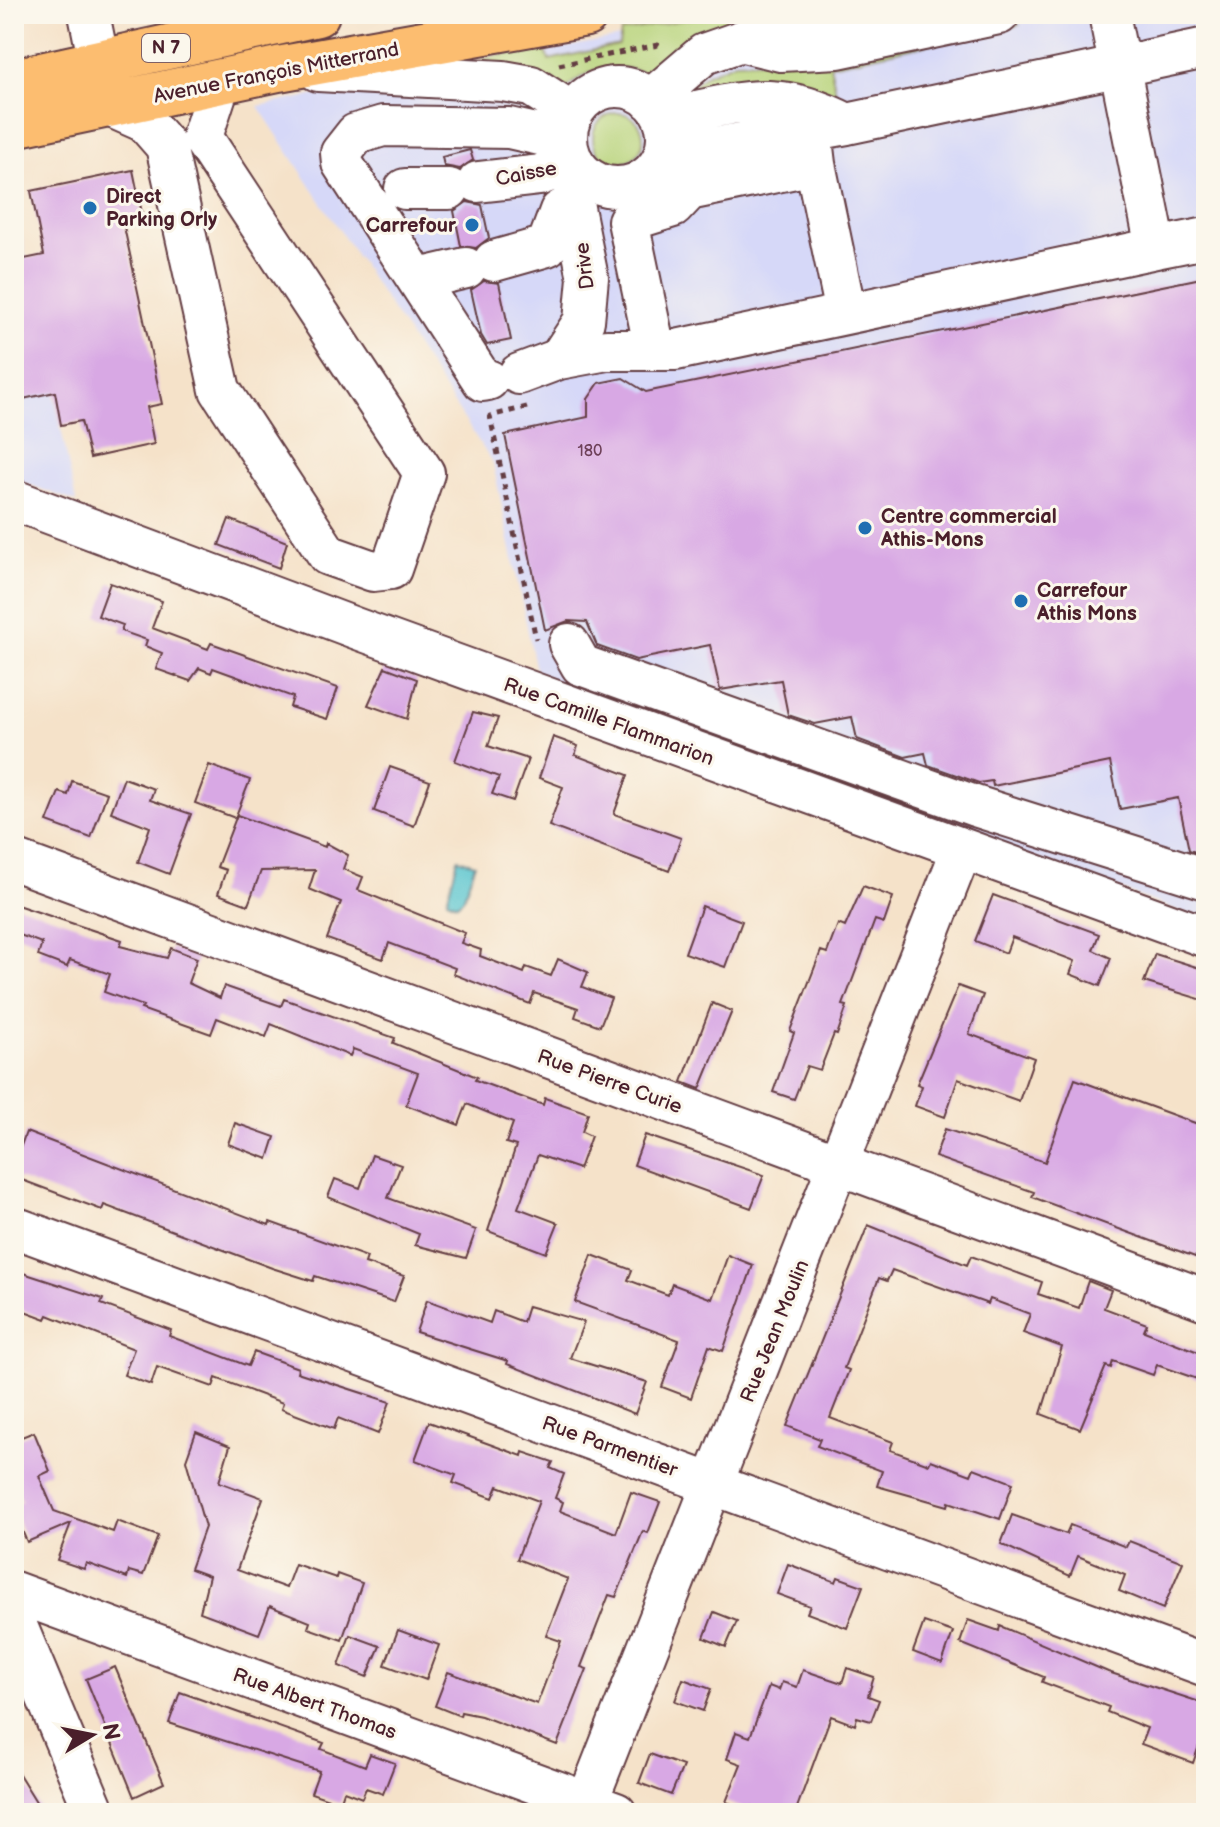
<svg xmlns="http://www.w3.org/2000/svg" width="1220" height="1827" font-family="'Balsamiq Sans',sans-serif">
	<style>
		.built { fill: #d6d8f8 }
		.green { fill: #b7d37a; stroke: #807952; stroke-width: 2 }
		.water { fill: #58c5cf; stroke: #51727d; stroke-width: 2 }
		.building { fill: #d8a8e4 }
		.lines { fill: none; stroke-linecap: round; stroke-linejoin: round }
		.minor-casing { stroke: #643c43; stroke-width: 44 }
		.major-casing { stroke: #643c43; stroke-width: 48 }
		.path { stroke: #643c43; stroke-width: 5; stroke-dasharray: 6 6; stroke-linecap: butt }
		.minor { stroke: #fff; stroke-width: 40 }
		.major { stroke: #fcbd6f; stroke-width: 44 }
		.poi-dot { fill: #1f6fb2; stroke: #fbf7ec; stroke-width: 3 }
		.labels { text-anchor: middle; stroke-width: 6; stroke-linejoin: round; paint-order: stroke }
		.number-label { font-size: 16px; fill: #6e4159 }
		.shield { fill: #fbf7ec; stroke: #7f6065; stroke-width: 2 }
		.shield-label { font-size: 18px; font-weight: bold; fill: #4a1f2b }
		.street-label { font-size: 20px; fill: #4a1f2b; stroke: #fbf7ec }
		.poi-label { font-size: 20px; font-weight: bold; fill: #4a1f2b; stroke: #fbf7ec; text-anchor: start }
	</style>
	<rect width="100%" height="100%" fill="#fbf7ec"/>
	<filter id="ink" filterUnits="userSpaceOnUse"><feTurbulence type="fractalNoise" baseFrequency=".0125" numOctaves="2"/><feDisplacementMap in="SourceGraphic" scale="16" xChannelSelector="R" yChannelSelector="G"/><feConvolveMatrix kernelMatrix="1 2 1 2 8 2 1 2 1" color-interpolation-filters="sRGB"/></filter>
	<filter id="wash" filterUnits="userSpaceOnUse"><feTurbulence type="fractalNoise" baseFrequency=".006" numOctaves="4" result="noise"/><feDisplacementMap in="SourceGraphic" scale="32" xChannelSelector="R" yChannelSelector="G"/><feGaussianBlur stdDeviation="1.8" result="paint"/><feColorMatrix in="noise" values="0 0 0 0 0 0 0 0 0 0 0 0 0 0 0 0 0 1.4 0 .05"/><feComposite in="paint" operator="in"/></filter>
	<g filter="url(#wash)">
		<rect width="100%" height="100%" fill="#f5e2c9"/>
		<path class="built" d="M741 14H1206V921L537 675 493 463 258 106Z
			M14 197 76 502 14 479Z"/>
		<path class="green" d="M712 14H825L652 74C615 65 598 61 566 89L482 64 481 59 544 47 549 60 619 45 621 32Z
			M1014 21 1019 25 830 65 839 106 858 102 860 107C828 115 803 89 770 92 750 93 699 114 686 100L693 85 707 74 735 62 839 58Z
			M593 138a25 25 0 1 1 50 0a25 25 0 1 1-50 0Z"/>
		<path class="water" d="M458 859 475 864 463 899 457 904 447 900Z"/>
		<g id="blocks">
			<path class="building" d="M470 150 473 160 460 169 444 166 442 157Z
				M133 170 143 218 123 222 162 404 147 407 154 444 90 458 81 421 61 425 55 392 14 401V261L44 255 31 191Z
				M467 202 482 205 489 238 476 248 461 246 454 211Z
				M1206 277V855L1189 850 1178 798 1120 809 1110 762 993 786 992 781 979 783 928 765 925 753 905 757 857 739 852 717 815 724 788 715 781 680 720 690 710 645 636 660 597 646 587 622 568 621 545 630 505 435 588 417V399L599 383 623 378 646 392Z
				M484 281 499 283 511 340 487 345 481 335 471 290Z
				M229 519 287 542 279 568 219 545Z
				M110 583 162 601 152 628 208 649 211 643 338 688 327 719 290 707 293 697 213 668 211 673 199 668 190 681 156 669 162 653 145 646 147 640 121 631 123 625 98 616Z
				M385 667 417 679 407 719 368 705Z
				M473 712 498 718 488 746 528 759 513 801 492 794 499 777 455 761Z
				M553 737 578 746 575 755 628 775 614 814 681 838 669 871 549 826 563 787 539 778Z
				M209 765 250 780 235 818 195 803Z
				M390 767 430 781 414 826 374 811Z
				M124 778 154 789 150 800 191 814 169 874 138 862 150 827 111 812Z
				M72 781 107 793 91 838 47 822 59 792 68 795Z
				M237 815 325 847 326 843 348 855 343 869 363 877 358 890 465 933 461 943 481 950 480 956 524 973 526 967 551 976 558 959 588 972 582 987 611 998 600 1026 575 1017 578 1008 534 993 530 1004 453 974 455 968 389 943 383 959 327 939 341 902 309 889 315 870 261 871 248 905 218 894 226 870 217 867Z
				M863 886 893 897 884 923 875 920 843 1005 847 1006 837 1035 834 1034 820 1070 807 1066 794 1099 773 1092 794 1033 790 1031 821 951 827 953 838 924 845 927Z
				M993 895 1099 934 1093 950 1111 958 1100 986 1070 974 1075 961 1012 937 1006 953 975 941Z
				M14 904 122 940 120 946 167 958 171 948 197 958 188 983 220 998 224 986 281 1006 284 999 395 1038 393 1043 477 1077 475 1080 543 1105 545 1098 588 1113 582 1132 591 1136 579 1169 538 1155 518 1208 558 1223 546 1253 488 1231 516 1146 506 1143 513 1123 467 1104 459 1125 406 1105 418 1073 353 1049 350 1056 271 1024 266 1037 217 1018 211 1034 141 1009 143 1006 104 992 110 974 70 960 67 967 38 956 42 943 14 933Z
				M702 906 742 921 725 967 685 953Z
				M1155 954 1206 970V1001L1144 982Z
				M958 986 983 995 969 1034 1034 1058 1019 1101 958 1079 945 1117 915 1106 922 1086 917 1084Z
				M712 1003 732 1011 700 1089 682 1082Z
				M1075 1079 1206 1127V1261L1032 1197 1034 1192 935 1157 945 1129 1045 1162Z
				M235 1123 275 1137 268 1159 228 1144Z
				M26 1132 269 1225 270 1222 367 1257 365 1263 404 1276 394 1302 315 1276 313 1281 272 1268 104 1205 102 1210 14 1177V1165Z
				M645 1135 764 1175 751 1208 634 1165Z
				M372 1155 401 1165 388 1198 476 1230 466 1258 415 1245 419 1234 328 1197 335 1179 360 1188Z
				M868 1225 967 1265 971 1256 1042 1282 1038 1294 1079 1308 1088 1281 1111 1290 1104 1308 1147 1324 1144 1331 1206 1355V1382L1157 1365 1153 1375 1113 1361 1111 1368 1106 1366 1080 1429 1041 1414 1062 1347 1023 1333 1030 1314 990 1299 988 1304 892 1270 887 1281 879 1278 844 1368 849 1370 830 1418 893 1442 890 1450 929 1464 931 1460 971 1475 974 1468 1013 1483 1000 1519 949 1502 948 1506 877 1486 882 1471 817 1446 820 1439 787 1426Z
				M592 1255 632 1270 628 1280 668 1295 672 1284 712 1299 728 1255 753 1265 723 1351 709 1346 691 1398 662 1387 679 1340 575 1302Z
				M14 1270 103 1299 101 1304 171 1330 169 1336 248 1366 254 1352 298 1368 297 1372 390 1402 378 1434 338 1418 334 1429 281 1409 283 1403 216 1378 213 1387 157 1367 151 1385 124 1375 134 1349 48 1315 46 1319 14 1307Z
				M427 1300 490 1323 494 1311 523 1322 528 1306 584 1322 570 1358 647 1382 635 1414 507 1364 508 1361 416 1332Z
				M429 1422 522 1456 523 1452 553 1462 550 1468 564 1474 555 1498 563 1502 560 1511 616 1533 631 1492 660 1502 648 1533 643 1531 616 1597 609 1595 581 1667 587 1669 557 1745 481 1716 461 1712 460 1716 435 1706 448 1672 537 1704 561 1641 546 1636 568 1579 517 1559 539 1501 498 1486 493 1498 453 1483 456 1475 415 1460Z
				M34 1432 50 1471 39 1476 54 1511 113 1532 117 1521 158 1536 143 1575 129 1571 127 1578 86 1563 84 1569 57 1560 71 1523 27 1542 14 1512V1505L22 1501 14 1482V1440Z
				M196 1432 230 1446 219 1482 263 1498 237 1570 286 1588 295 1564 336 1578 337 1574 362 1583 342 1640 308 1628 310 1622 270 1606 259 1634 200 1612 209 1576 190 1569 205 1527 186 1460Z
				M1012 1515 1066 1534 1070 1525 1126 1547 1129 1541 1183 1562 1163 1609 1119 1591 1125 1575 1078 1556 1070 1576 1001 1544Z
				M788 1564 836 1582 838 1577 863 1586 847 1628 807 1613 810 1606 777 1594Z
				M714 1612 737 1621 726 1647 704 1638Z
				M968 1620 999 1631 1000 1626 1108 1672 1206 1704V1742L1201 1740 1193 1763 1141 1744 1147 1728 1107 1712 1109 1707 1042 1682 1044 1677 960 1643Z
				M924 1622 953 1632 942 1663 913 1652Z
				M398 1630 439 1645 426 1680 385 1665Z
				M350 1635 380 1646 367 1677 339 1666Z
				M115 1667 164 1783 134 1797 86 1679Z
				M847 1668 874 1677 868 1696 879 1700 871 1721 857 1717 855 1725 831 1716 795 1813H770L753 1806 751 1811 726 1802 741 1764 727 1759 736 1732 750 1737 769 1686 779 1690 782 1682 797 1687 803 1670 842 1683Z
				M683 1679 711 1689 703 1711 675 1701Z
				M180 1692 324 1743 321 1749 365 1766 370 1754 395 1763 383 1794 366 1788 362 1798 344 1791 340 1803 311 1793 319 1771 169 1723Z
				M650 1754 683 1766 671 1795 639 1783Z
				M14 1766 43 1813H14Z"/>
		</g>
	</g>
	<g filter="url(#ink)">
		<use href="#blocks" fill-opacity="0" stroke="#643c43" stroke-width="2"/>
		<g class="lines">
			<g class="minor-casing">
				<path id="minor" d="M89 14 99 63
					M744 42 781 51 838 48 999 14
					M318 71 503 81 531 86 573 113
					M567 137a50 50 0 1 1 100 0a50 50 0 1 1-100 0Z
					M650 100 704 54 764 33 852 14
					M109 106 145 122 166 146 220 390 328 555 373 571 391 569 424 473 202 137 220 82
					M664 118C740 103 774 86 847 124
					M664 157 847 124 1206 48
					M815 164 846 313
					M478 182 540 175 574 162
					M405 189H449
					M1156 248 1206 238
					M494 261 547 246 560 211 573 203
					M419 279 466 268
					M655 350 628 221 673 207 689 190 815 164 811 131
					M559 359 607 350H676L1156 248 1109 14
					M519 374 559 359 584 321 588 278 573 203 582 173
					M488 380 483 381 342 163 341 153 356 134 383 126 509 128 567 141
					M14 500 355 628 1206 937
					M569 644 581 665 975 806 1206 879
					M14 860 1206 1300
					M14 1227 1206 1666
					M14 1592 616 1813
					M14 1619 95 1813
					M583 1813 962 849"/>
			</g>
			<g class="major-casing">
				<path id="major" d="M14 81 317 14
					M14 125 278 69 586 14"/>
			</g>
			<path class="path" d="M559 65 658 45 662 48
				M527 407 490 416 536 639"/>
			<use href="#minor" class="minor"/>
			<use href="#major" class="major"/>
		</g>
	</g>
	<g class="poi-dot">
		<circle cx="90" cy="208" r="8"/>
		<circle cx="472" cy="225" r="8"/>
		<circle cx="865" cy="528" r="8"/>
		<circle cx="1021" cy="601" r="8"/>
	</g>
	<g class="labels">
		<g class="number-label">
			<text x="590" y="456">180</text>
		</g>
		<rect class="shield" x="142" y="34" width="48" height="28" rx="6"/>
		<g class="shield-label">
			<text x="166" y="54">N 7</text>
		</g>
		<g class="street-label">
			<text transform="translate(276 72) rotate(-11)" y="7">Avenue François Mitterrand</text>
			<text transform="translate(526 173) rotate(-11)" y="7">Caisse</text>
			<text transform="translate(584 266) rotate(-97)" y="7">Drive</text>
			<text transform="translate(609 721) rotate(20)" y="7">Rue Camille Flammarion</text>
			<text transform="translate(610 1081) rotate(20)" y="7">Rue Pierre Curie</text>
			<text transform="translate(774 1331) rotate(-68)" y="7">Rue Jean Moulin</text>
			<text transform="translate(610 1446) rotate(20)" y="7">Rue Parmentier</text>
			<text transform="translate(315 1703) rotate(20)" y="7">Rue Albert Thomas</text>
		</g>
		<g class="poi-label">
			<text x="106" y="203">Direct<tspan x="106" dy="23">Parking Orly</tspan></text>
			<text x="456" y="232" text-anchor="end">Carrefour</text>
			<text x="881" y="523">Centre commercial<tspan x="881" dy="23">Athis-Mons</tspan></text>
			<text x="1037" y="597">Carrefour<tspan x="1037" dy="23">Athis Mons</tspan></text>
		</g>
	</g>
	<rect width="1220" height="1827" fill="none" stroke="#fbf7ec" stroke-width="48"/>
	<g transform="translate(92 1735) rotate(80)" stroke="#fbf7ec" stroke-width="6" paint-order="stroke">
	<path d="M0-6L14 30L0 20L-14 30Z" fill="#4a1f2b"/>
	<text y="-12" font-size="22" font-weight="bold" text-anchor="middle" fill="#4a1f2b">N</text>
	</g>
</svg>
